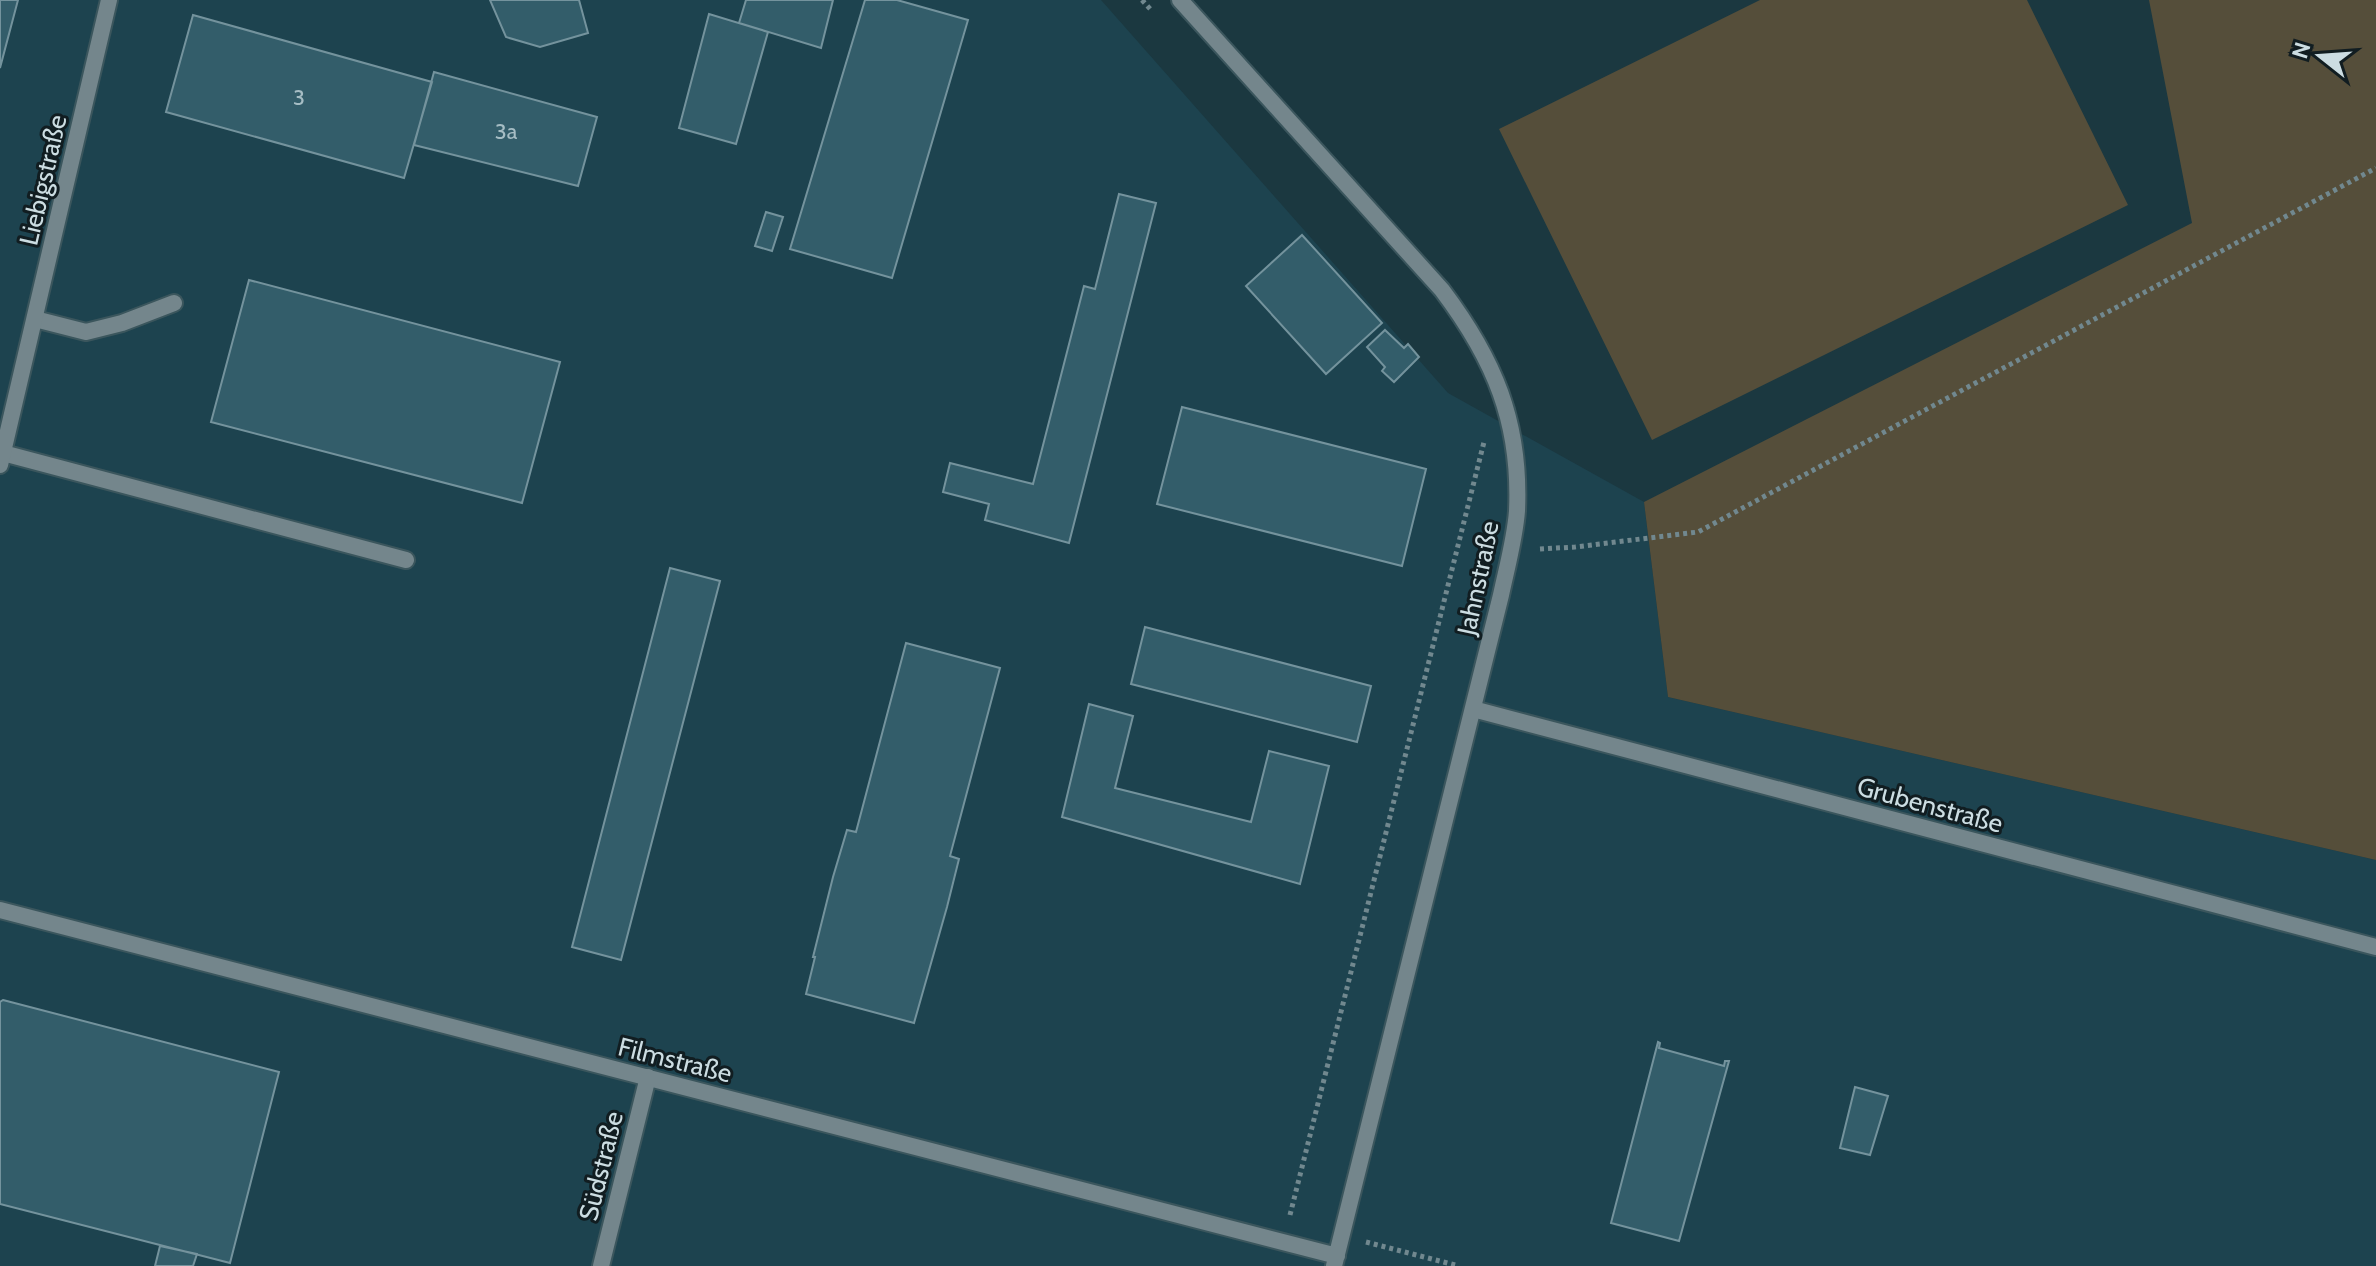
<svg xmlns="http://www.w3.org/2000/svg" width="2376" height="1266" font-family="Cabin,sans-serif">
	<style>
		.built { fill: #1d434f }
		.green { fill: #554e3a }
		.building { fill: #335d6a; stroke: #74939d; stroke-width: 2 }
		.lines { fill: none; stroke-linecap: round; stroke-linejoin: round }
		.service-casing { stroke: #3b565d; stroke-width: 20 }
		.minor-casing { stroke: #3b565d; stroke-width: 20 }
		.path { stroke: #71888f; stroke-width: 5; stroke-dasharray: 4 4; stroke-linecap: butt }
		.service { stroke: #74868c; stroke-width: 16 }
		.minor { stroke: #74868c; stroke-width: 16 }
		.labels { text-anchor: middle; stroke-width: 6; stroke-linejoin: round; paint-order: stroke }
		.number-label { font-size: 22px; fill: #a6bdc4 }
		.street-label { font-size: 26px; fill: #ccdde2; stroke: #111d21 }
	</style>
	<rect width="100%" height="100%" fill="#1b3840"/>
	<path class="built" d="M0 0H1101L1448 393 1644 502 1668 697 2376 860V1266H0Z"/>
	<path class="green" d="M1760 0H2027L2128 205 1652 440 1499 129Z
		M2149 0H2376V860L1668 697 1644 502 2192 223Z"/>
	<path class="building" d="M0 0H18L0 68Z
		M490 0H579L588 33 540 47 506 37Z
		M746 0H833L821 48 739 23Z
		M865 0H897L968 20 892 278 790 249Z
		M709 14 768 32 736 144 679 128Z
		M193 15 432 82 404 178 166 112Z
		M434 72 597 117 578 186 414 145Z
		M1119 194 1156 203 1069 543 985 520 989 504 943 492 950 463 1033 484 1084 286 1095 289Z
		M766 212 783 217 772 251 755 246Z
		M1302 235 1382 323 1326 374 1246 286Z
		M249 280 560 362 522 503 211 422Z
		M1385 330 1404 348 1408 344 1419 357 1394 382 1382 371 1385 367 1367 347Z
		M1182 407 1426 469 1402 566 1157 504Z
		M670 568 720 581 621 960 572 947Z
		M1145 627 1371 686 1357 742 1131 684Z
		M906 643 1000 668 950 856 959 859 947 907 914 1023 806 994 815 957H813L833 877 847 830 856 832Z
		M1089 704 1133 716 1115 788 1251 822 1269 751 1329 766 1300 884 1062 817Z
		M3 1000 279 1072 230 1263 0 1204V1002Z
		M1658 1042 1660 1043 1659 1048 1724 1066 1725 1061H1729L1679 1241 1611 1223Z
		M1855 1087 1888 1096 1870 1155 1840 1148Z
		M160 1246 197 1254 193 1266H155Z"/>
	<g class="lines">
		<g class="service-casing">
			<path id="service" d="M35 319 86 332 122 323 174 303
				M3 453 406 560"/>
		</g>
		<g class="minor-casing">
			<path id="minor" d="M1180 0 1442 290C1494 359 1521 422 1517 511 1515 538 1507 567 1501 595L1334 1266
				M0 465 109 0
				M1473 709 2376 947
				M0 910 1337 1256
				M601 1266 648 1077"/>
		</g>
		<path class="path" d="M1142 0 1152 11
			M1540 549 1575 547 1698 532 2376 168
			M1290 1215 1484 442
			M1366 1242 1459 1266"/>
		<use href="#service" class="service"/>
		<use href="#minor" class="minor"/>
	</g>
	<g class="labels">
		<g class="number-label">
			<text x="299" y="105">3</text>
			<text x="506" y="139">3a</text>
		</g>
		<g class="street-label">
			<text transform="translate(43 180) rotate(-77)" y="9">Liebigstraße</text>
			<text transform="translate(1478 578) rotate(-78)" y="9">Jahnstraße</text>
			<text transform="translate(1930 805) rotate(15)" y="9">Grubenstraße</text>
			<text transform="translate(675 1060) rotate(14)" y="9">Filmstraße</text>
			<text transform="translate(601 1166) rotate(-76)" y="9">Südstraße</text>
		</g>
	</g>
	<g transform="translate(2320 56) rotate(287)" stroke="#111d21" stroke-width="6" paint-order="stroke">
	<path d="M0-6L14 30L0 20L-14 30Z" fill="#ccdde2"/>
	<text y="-12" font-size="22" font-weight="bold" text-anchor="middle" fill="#ccdde2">N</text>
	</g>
</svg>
